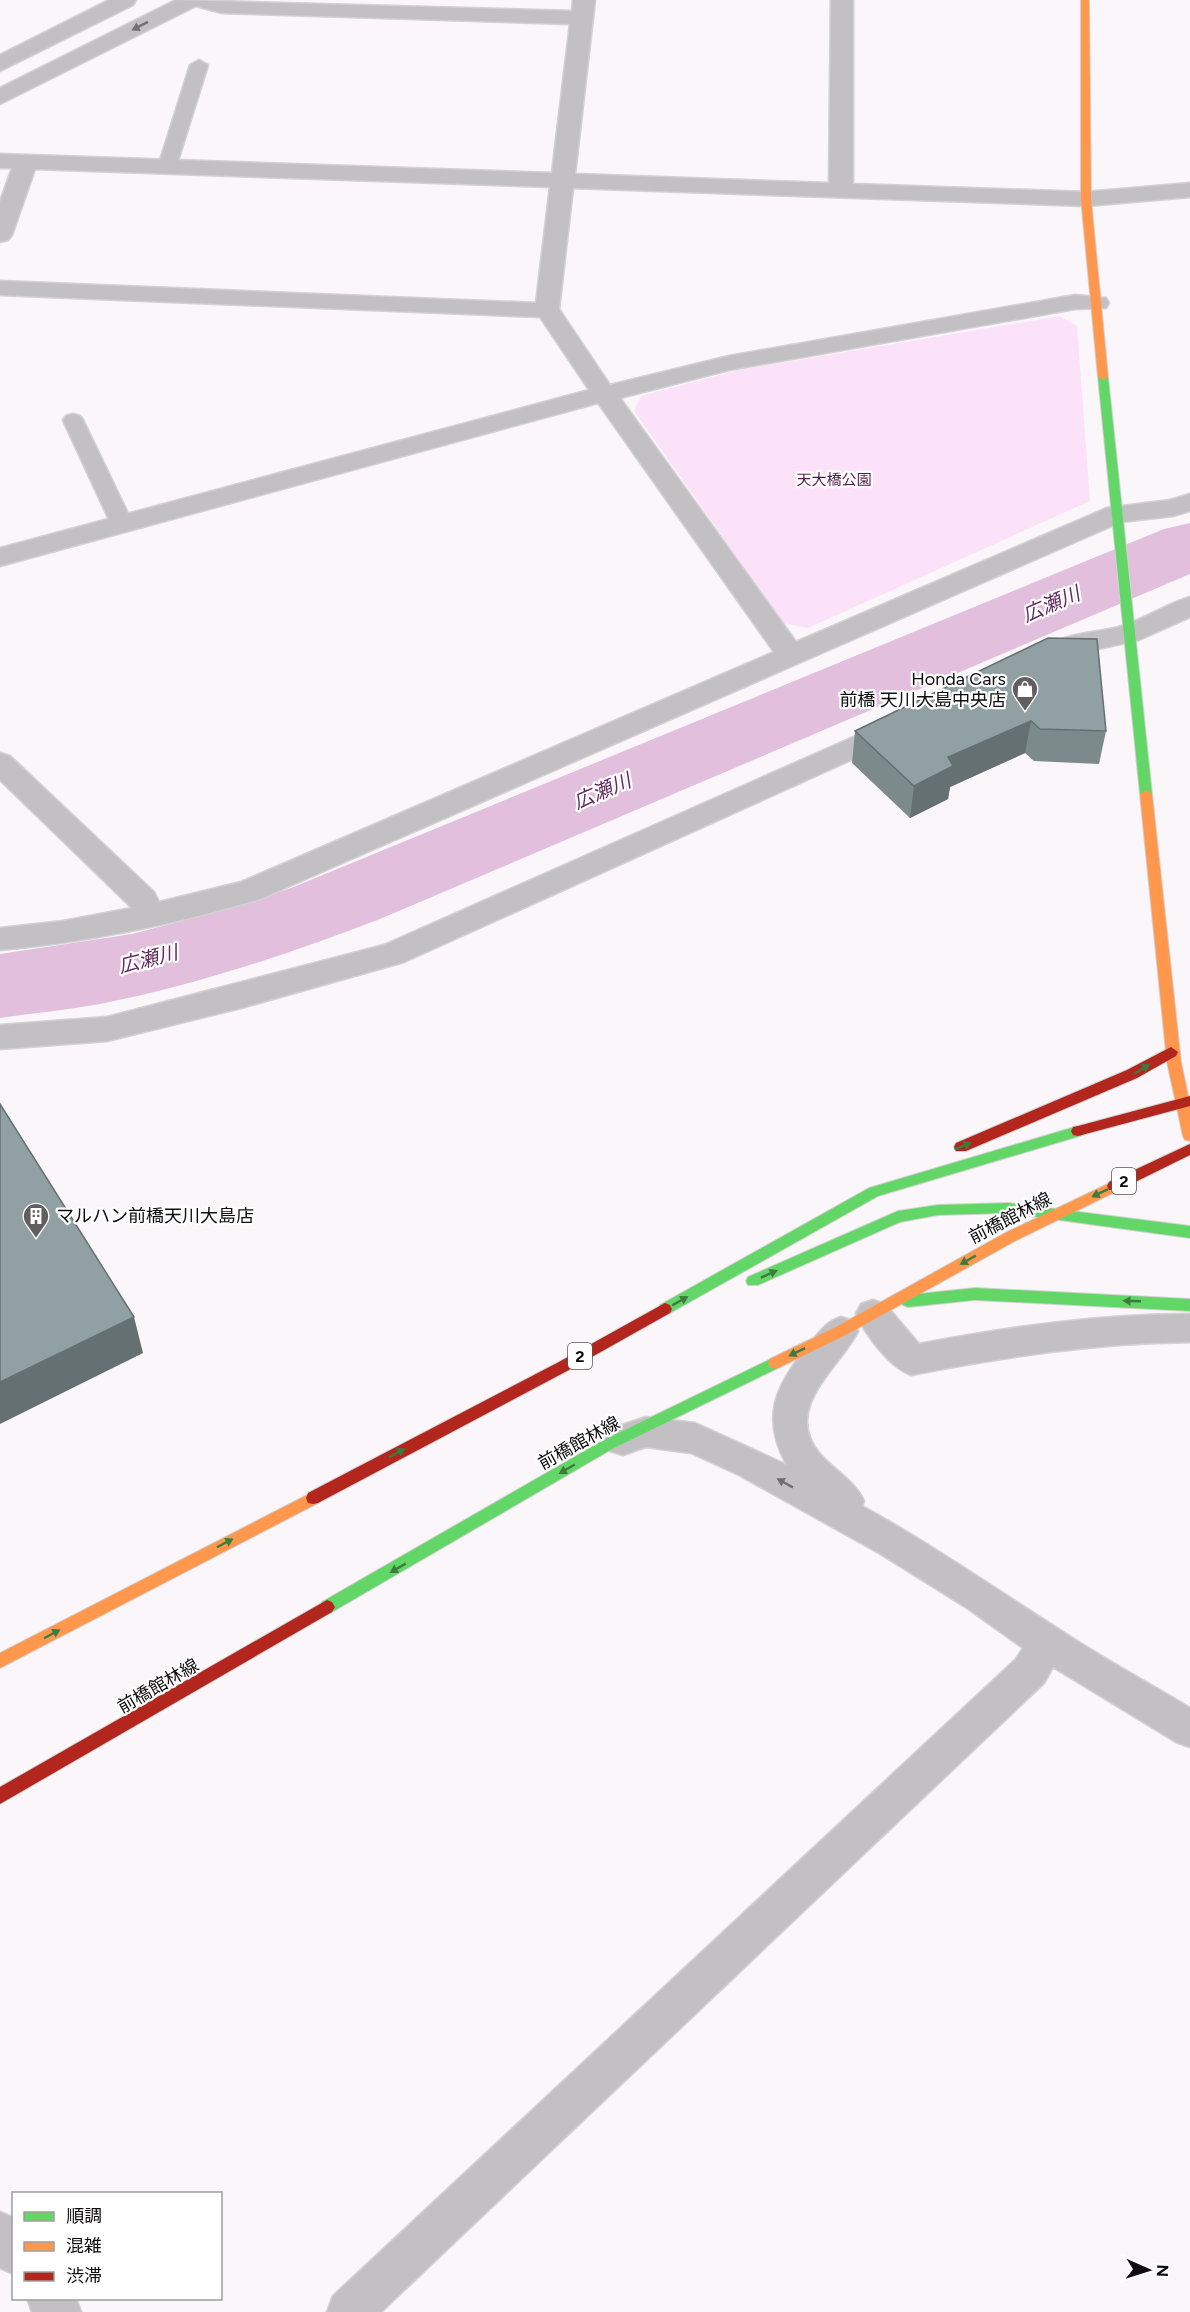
<svg xmlns="http://www.w3.org/2000/svg" width="1190" height="2312" font-family="Figtree,'Noto Sans JP',sans-serif">
	<style>
		.green { fill: #fce2f8 }
		.lines { fill: none; stroke-linecap: round; stroke-linejoin: round }
		.river { fill: #e2bfdd; fill-rule: evenodd }
		.lane-casing { stroke: #d3d1d3; stroke-width: 3 }
		.street-casing { stroke: #d3d1d3; stroke-width: 3 }
		.fast-casing { stroke: #d3d1d3; stroke-width: 2 }
		.slow-casing { stroke: #d3d1d3; stroke-width: 2 }
		.jam-casing { stroke: #d3d1d3; stroke-width: 2 }
		.lane { fill: #c2c0c2; fill-rule: evenodd }
		.street { fill: #c2c0c2; fill-rule: evenodd }
		.fast { fill: #63d668; fill-rule: evenodd }
		.slow { fill: #ff974d; fill-rule: evenodd }
		.jam { fill: #b3261e; fill-rule: evenodd }
		.wall { fill: #7c8a8c }
		.shaded-wall { fill: #657072 }
		.building { fill: #90a0a3; stroke: #657072; stroke-width: 1.5 }
		.oneway { fill: #716f71 }
		.oneway2 { fill: #3d7b3f }
		.labels { text-anchor: middle; stroke-width: 4.5; stroke-linejoin: round; paint-order: stroke }
		.far-park-label { font-size: 15px; fill: #51194e; stroke: #fff }
		.shield { fill: #fff; stroke: #565556; stroke-width: 1.5 }
		.shield-label { font-size: 16px; font-weight: bold; fill: #0e0c0d }
		.poi-label { font-size: 18px; fill: #0e0c0d; stroke: #fff; text-anchor: end }
		.street-label { font-size: 18px; fill: #0e0c0d; stroke: #fff }
		.water-label { font-size: 20px; font-style: italic; fill: #642b60; stroke: #fff }
	</style>
	<rect width="100%" height="100%" fill="#faf6f9"/>
	<path class="green" d="M1060 316 1077 326 1090 501 808 628 783 623 634 411 641 396 738 370Z"/>
	<g class="lines">
		<path class="river" d="M1190 523V574L380 919C289 954 196 985 100 1004 67 1010 33 1013 0 1018V954L132 934 227 909 291 888 1164 529Z"/>
		<g class="lane-casing">
			<path id="lane" d="M199 60 208 65 176 167 167 173 160 171 158 167 190 65Z
				M73 414 80 416 83 420 133 524 130 529H114L111 524 63 420 66 416Z"/>
		</g>
		<g class="street-casing">
			<path id="street" d="M109 0H136L133 5 0 71V55Z
				M176 0 572 11 573 0H595L575 174 829 183 831 0H853V184L1086 192 1190 183V197L1086 206 573 188 559 309 610 385 729 356 1075 295 1106 298 1109 303 1106 308 1075 309 729 370 620 398 796 642 1107 508 1170 500 1190 494V511L1173 516 1121 522 260 899C175 924 89 942 0 950V928L63 921 132 908 0 780V753L10 756 154 892 159 902 241 882 774 652 598 403 0 566V548L589 390 540 317 0 295V281L536 303 550 187 35 169 12 235 8 240 0 242V202L12 168H0V154L552 173 570 24 222 13 196 6 0 104V88Z
				M1190 597V617L1139 640 1089 651 1055 664 1045 662 1041 655C1056 631 1098 634 1122 626 1145 619 1166 604 1190 597Z
				M894 719 904 722 908 729 904 736 404 962 241 1008 107 1041 0 1049V1025L107 1017 384 945Z
				M873 1300 885 1304 919 1344C1009 1327 1098 1314 1190 1314V1342C1095 1343 1004 1357 911 1375 889 1367 866 1335 856 1314L861 1304Z
				M841 1317 853 1321 858 1331C840 1368 781 1408 820 1454 834 1470 855 1481 864 1501L862 1506C931 1544 994 1588 1060 1630 1102 1658 1147 1682 1190 1708V1747L1176 1742 1053 1667 1044 1683 381 2312H327L333 2296 1016 1659 1023 1648 967 1608 879 1553 739 1475 691 1453 646 1447 623 1455 610 1451 605 1440 610 1429 646 1417 695 1423 787 1465C760 1418 776 1385 807 1347 818 1334 825 1322 841 1317Z
				M0 2212 14 2218V2274L0 2268Z
				M27 2298H76L81 2312H32Z"/>
		</g>
		<g class="fast-casing">
			<path id="fast" d="M1103 374 1108 377 1152 794 1146 798 1140 794 1098 377Z
				M1078 1126 1083 1127 1085 1131 1083 1135 878 1196 670 1313 665 1315 660 1313 658 1309 660 1305 869 1188Z
				M1009 1203 1190 1226V1238L1009 1213 938 1215 900 1222 758 1285H748L746 1281 748 1277 898 1211 938 1205Z
				M975 1288 1190 1299V1311L975 1300 908 1307 903 1305 901 1301 903 1297 908 1295Z
				M775 1357 780 1359 782 1363 780 1367 612 1449 332 1612 327 1614 322 1612 319 1607 322 1602 602 1441Z"/>
		</g>
		<g class="slow-casing">
			<path id="slow" d="M1081 0H1089L1091 199 1108 377 1103 380 1098 377 1081 199Z
				M1146 790 1152 794 1181 1062 1190 1105V1141L1185 1140 1183 1136 1167 1062 1140 794Z
				M1114 1181 1119 1182 1121 1186 1119 1190 1015 1241 846 1335 780 1367 775 1369 770 1367 768 1363 770 1359 836 1327 1005 1233Z
				M313 1492 318 1493 320 1498 318 1503 0 1668V1653Z"/>
		</g>
		<g class="jam-casing">
			<path id="jam" d="M1171 1047 1178 1052 1176 1056 1137 1078 966 1151H956L954 1147 956 1143 1127 1070Z
				M1190 1096V1106L1078 1136 1073 1135 1071 1131 1073 1127 1078 1126Z
				M1190 1144V1155L1119 1190H1109L1107 1186 1109 1182Z
				M665 1303 670 1305 672 1309 670 1313 567 1371 318 1503 313 1504 308 1503 306 1498 308 1493 557 1363Z
				M327 1600 332 1602 335 1607 332 1612 0 1804V1787Z"/>
		</g>
		<use href="#lane" class="lane"/>
		<use href="#street" class="street"/>
		<use href="#fast" class="fast"/>
		<use href="#slow" class="slow"/>
		<use href="#jam" class="jam"/>
	</g>
	<path class="wall" d="M1048 638 1106 731 1099 764 1034 761 1025 753 950 787 948 799 910 818 852 763 855 731Z"/>
	<path class="shaded-wall" d="M1031 721 1025 753 950 787 948 799 910 818 914 786 948 757Z
		M134 1317 143 1353 0 1424V1382Z"/>
	<path class="building" d="M1048 638 1097 639 1106 731 1040 729 1031 721 948 757 953 766 914 786 855 731Z
		M0 1104 134 1317 0 1382Z"/>
	<defs><path id="oneway-solid" d="M-6-.8H1V-3.2L6.5 0L1 3.2V.8H-6Z" transform="scale(1.5)"/></defs>
	<g class="oneway">
		<use href="#oneway-solid" transform="translate(140 26) rotate(153)"/>
		<use href="#oneway-solid" transform="translate(785 1483) rotate(-151)"/>
	</g>
	<g class="oneway2">
		<use href="#oneway-solid" transform="translate(1142 1069) rotate(-30)"/>
		<use href="#oneway-solid" transform="translate(963 1146) rotate(-23)"/>
		<use href="#oneway-solid" transform="translate(1100 1193) rotate(154)"/>
		<use href="#oneway-solid" transform="translate(968 1260) rotate(151)"/>
		<use href="#oneway-solid" transform="translate(769 1274) rotate(-24)"/>
		<use href="#oneway-solid" transform="translate(680 1301) rotate(-29)"/>
		<use href="#oneway-solid" transform="translate(1132 1301) rotate(-178)"/>
		<use href="#oneway-solid" transform="translate(797 1352) rotate(154)"/>
		<use href="#oneway-solid" transform="translate(397 1453) rotate(-28)"/>
		<use href="#oneway-solid" transform="translate(567 1469) rotate(150)"/>
		<use href="#oneway-solid" transform="translate(225 1543) rotate(-28)"/>
		<use href="#oneway-solid" transform="translate(398 1568) rotate(150)"/>
		<use href="#oneway-solid" transform="translate(52 1634) rotate(-28)"/>
	</g>
	<defs>
		<g id="shop-pin" transform="scale(1.35)"><path d="M0 17L-7.5 6A9.5 9.5 0 1 1 7.5 6Z" fill="#615e60" stroke="#fff"/><path d="M-5-2.5h2.3a2.7 3.5 0 0 1 5.4 0H5L5.5 6h-11ZM-1.5-2.5h3a1.5 2.3 0 0 0-3 0Z" fill="#fff"/></g>
		<g id="building-pin" transform="scale(1.35)"><path d="M0 17L-7.5 6A9.5 9.5 0 1 1 7.5 6Z" fill="#615e60" stroke="#fff"/><path d="M-4-6H4V6H1V3H-1V6H-4ZM-2.5-4.3h1.7v1.8h-1.7ZM.8-4.3h1.7v1.8H.8ZM-2.5-1h1.7V.8h-1.7ZM.8-1h1.7V.8H.8Z" fill="#fff"/></g>
	</defs>
	<g fill-rule="evenodd">
		<use href="#shop-pin" x="1025" y="689"/>
		<use href="#building-pin" x="36" y="1216"/>
	</g>
	<g class="labels">
		<g class="far-park-label">
			<text x="834" y="485">天大橋公園</text>
		</g>
		<g class="shield">
			<rect x="1112" y="1168" width="24" height="26" rx="4.5"/>
			<rect x="568" y="1343" width="24" height="26" rx="4.5"/>
		</g>
		<g class="shield-label">
			<text x="1124" y="1187">2</text>
			<text x="580" y="1362">2</text>
		</g>
		<g class="poi-label">
			<text x="1006" y="685">Honda Cars<tspan x="1006" dy="21">前橋 天川大島中央店</tspan></text>
			<text x="56" y="1222" text-anchor="start">マルハン前橋天川大島店</text>
		</g>
		<g class="street-label">
			<text transform="translate(1010 1218) rotate(-27)" y="6">前橋館林線</text>
			<text transform="translate(579 1443) rotate(-29)" y="6">前橋館林線</text>
			<text transform="translate(158 1686) rotate(-30)" y="6">前橋館林線</text>
		</g>
		<g class="water-label">
			<text transform="translate(1051 604) rotate(-23)" y="7">広瀬川</text>
			<text transform="translate(602 791) rotate(-23)" y="7">広瀬川</text>
			<text transform="translate(148 959) rotate(-14)" y="7">広瀬川</text>
		</g>
	</g>
	<rect x="12" y="2192" width="210" height="108" fill="#ffffff" stroke="#9f9e9e" stroke-width="1.5"/>
	<rect x="24" y="2212" width="30" height="9" fill="#63d668" stroke="#9f9e9e" stroke-width="1.5"/>
	<text x="66" y="2222" font-size="18" fill="#0e0c0d">順調</text>
	<rect x="24" y="2242" width="30" height="9" fill="#ff974d" stroke="#9f9e9e" stroke-width="1.5"/>
	<text x="66" y="2252" font-size="18" fill="#0e0c0d">混雑</text>
	<rect x="24" y="2272" width="30" height="9" fill="#b3261e" stroke="#9f9e9e" stroke-width="1.5"/>
	<text x="66" y="2282" font-size="18" fill="#0e0c0d">渋滞</text>
	<g transform="translate(1148 2270) rotate(93)" stroke="#ffffff" stroke-width="4.5" paint-order="stroke">
	<path d="M0-4.5L10 22L0 15L-10 22Z" fill="#0e0c0d"/>
	<text y="-9" font-size="16" font-weight="bold" text-anchor="middle" fill="#0e0c0d">N</text>
	</g>
</svg>
